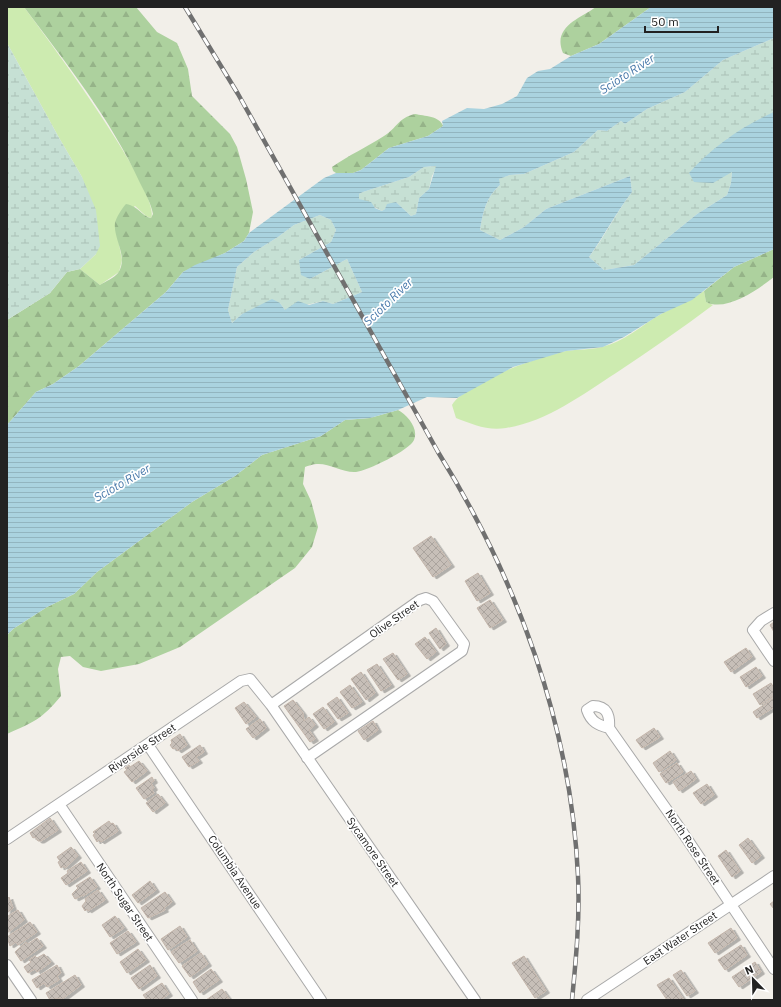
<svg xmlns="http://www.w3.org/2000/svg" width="781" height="1007" font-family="'IBM Plex Sans',sans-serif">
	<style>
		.grass { fill: #cdebb0 }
		.forest { fill: url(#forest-firs) }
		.wetland { fill: url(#wetland-marsh) }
		.water { fill: url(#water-rules); fill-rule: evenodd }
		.building { fill: url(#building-cross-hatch); stroke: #c4b6ab; filter: url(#shadow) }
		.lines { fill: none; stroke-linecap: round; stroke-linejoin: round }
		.street-casing { stroke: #a9a9a9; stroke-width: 12 }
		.street { stroke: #fff; stroke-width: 10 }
		.rail-casing { stroke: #707070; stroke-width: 4.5 }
		.rail { stroke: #fff; stroke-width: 3; stroke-dasharray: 9; stroke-linecap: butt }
		.labels { text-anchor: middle; stroke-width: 3.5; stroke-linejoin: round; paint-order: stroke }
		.street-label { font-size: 11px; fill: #222; stroke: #fff }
		.water-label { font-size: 12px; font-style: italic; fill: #4a7aab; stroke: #fff }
	</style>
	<defs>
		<pattern id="forest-firs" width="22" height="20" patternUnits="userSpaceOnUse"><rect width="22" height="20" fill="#add19e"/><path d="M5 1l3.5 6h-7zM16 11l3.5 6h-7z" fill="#95b388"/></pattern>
		<pattern id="wetland-marsh" width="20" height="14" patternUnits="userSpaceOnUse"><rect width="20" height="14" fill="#c6e0d4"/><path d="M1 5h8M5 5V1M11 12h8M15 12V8" fill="none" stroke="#aac0b6"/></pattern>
		<pattern id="water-rules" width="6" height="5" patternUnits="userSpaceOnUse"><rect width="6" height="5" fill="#aad3df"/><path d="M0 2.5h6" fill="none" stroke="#92b5bf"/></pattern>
		<pattern id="building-cross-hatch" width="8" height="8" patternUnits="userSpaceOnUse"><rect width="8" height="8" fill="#c7bfb8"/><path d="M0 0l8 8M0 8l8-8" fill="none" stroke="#aba49e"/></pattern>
		<filter id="shadow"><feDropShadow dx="3.5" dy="2" stdDeviation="0" flood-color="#0004"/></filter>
	</defs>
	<rect width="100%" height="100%" fill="#f2efe9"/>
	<path class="grass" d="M7 7H24C44 34 163 194 151 218L146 216 135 206 115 223 122 260 119 272 100 285 80 269 96 254 82 177 58 136 7 43Z
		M704 291 706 302 713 305C681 329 649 351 616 373 582 395 546 422 506 428 487 431 472 424 456 418L452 405C469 380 536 358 566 351 578 349 591 350 602 347 624 342 642 325 661 314 675 306 690 301 704 291Z"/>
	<path class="forest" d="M24 7H136L157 32 177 43 188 69 192 96 230 134 237 147 246 179 253 212 249 233 244 241 225 253 183 272 166 292 79 366 53 384 36 392 7 425V320L50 293 67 272 80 269 100 285C106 281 114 278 118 273 129 257 113 239 115 223 116 218 122 208 126 204 140 207 140 215 151 218L153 214C151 203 145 193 140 183 111 119 66 63 24 7Z
		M596 7H651L599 44 571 56 563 53C552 27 579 19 596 7Z
		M415 114C424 116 440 116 443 126L428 136 389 148 361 170 353 173H336L333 171 332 167C349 155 367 147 384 136 397 128 398 118 415 114Z
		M774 249V277C757 290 726 312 706 302L704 291 734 267Z
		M398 410C407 415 419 428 414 440 410 450 367 471 356 472 343 473 329 463 317 464 313 464 308 466 305 467L303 484 311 501 318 527 312 547 295 568 180 647 139 664 101 671 83 667 70 656 61 657 58 669 61 696C42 719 34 722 7 734V635L13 629 47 607 74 594 97 572 192 502 235 476 262 455 321 436 345 420 370 418Z"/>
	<path class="wetland" d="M774 38V112L727 139 732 172 731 183 727 195 697 214 634 265 604 270 589 257C605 236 616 213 632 192L630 176 546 209 524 227 500 240 480 230C483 212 486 197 500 185L498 179 510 175 524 174 574 152 598 130 607 131 621 121 625 124 647 109 685 92 723 60Z
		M7 43 58 136 82 177 96 210 100 246 96 254 80 269 67 272 50 293 7 320Z
		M437 166 432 176 429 189 419 198 416 214 411 216 396 202 382 211 359 199V194L363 192 409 177 424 167Z
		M320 215 331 220 336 230 331 242 299 260 310 279 347 259 362 292 333 304 323 301 285 310 280 303 242 314 232 323 228 310 237 267 254 252 278 237 294 225Z"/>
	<path class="water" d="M651 7H774V38L723 60 685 92 647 109 625 124 621 121 607 131 598 130 574 152 524 174 510 175 499 179 500 185C486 197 483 212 480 230L500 240 524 227 546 209 630 176 632 192C616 213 604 236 589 257L604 270 634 265 697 214 727 195 731 183 732 172 713 183 694 182 689 173C712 147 742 126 774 112V249L734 267 692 300 661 314 624 337 603 347 566 351 513 367 457 398 427 397 398 410 370 418 345 420 321 436 262 455 235 476 192 502 97 572 74 594 47 607 13 629 7 635V425L36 392 53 384 79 366 166 292 183 272 195 265 225 253 244 241 249 233 324 178 336 173H353L361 170 389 148 428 136 443 126 442 121 467 108 484 109 502 104 517 96 527 78 538 71 550 69 571 56 599 44ZM436 166 429 189 419 198 416 214 411 216 396 202 387 204 385 209 382 211 375 208 371 202 359 199V194L363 192 409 177 424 167ZM320 215 331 220 336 230 331 242 299 260 301 275 310 279 347 259 362 292 333 304 323 301 309 305 298 301 285 310 280 303 272 299 242 314 232 323 228 310 237 267 254 252 278 237 294 225Z"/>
	<path class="building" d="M431 536 451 565 433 577 413 548Z
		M478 573 490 593 477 601 465 581Z
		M490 600 503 620 490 628 477 608Z
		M774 622V632L770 625Z
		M436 628 446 644 440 649 429 633Z
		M425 637 436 652 427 659 415 644Z
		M746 648 752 657 731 672 724 662Z
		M393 653 407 674 398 680 383 659Z
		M377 664 391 685 381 691 367 670Z
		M756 667 762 676 746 687 740 677Z
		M361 672 375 693 366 700 351 679Z
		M771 683 774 688V696L760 705 753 694Z
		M350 685 362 702 352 708 340 692Z
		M337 697 348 713 338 719 327 704Z
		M774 698V707L757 718 753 712Z
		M293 700 303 713 304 721 309 717 315 725 309 730 315 739 310 742 284 706Z
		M244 702 256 717 246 724 235 708Z
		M323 707 334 722 324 729 313 714Z
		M260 719 266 728 253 738 246 729Z
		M373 721 378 730 364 740 358 731Z
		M654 728 660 737 642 748 636 740Z
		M180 734 187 745 178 751 175 748 173 749 170 745 172 743 171 740Z
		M200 745 204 752 196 757 199 761 189 767 182 757Z
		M670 751 676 760 659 772 653 763Z
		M139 761 147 771 132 782 124 772 127 770 125 768 129 765 130 767Z
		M677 763 683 772 666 783 660 774Z
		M691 771 696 779 679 791 673 782Z
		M152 777 154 781 151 783 154 788 152 790 154 793 144 799 136 788Z
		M707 784 714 795 701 804 693 793Z
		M158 794 165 803 153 812 146 803Z
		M50 818 58 830 41 841H38L35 837 33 838 30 833Z
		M109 821 111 824 113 823 118 831 101 842 99 840 97 842 93 835 95 834 93 832Z
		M748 838 761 856 752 863 739 845Z
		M71 847 78 856 65 868 64 866 61 868 58 862 60 861 57 857Z
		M726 850 740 871 732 877 718 856Z
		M81 862 87 871 66 885 61 878 68 873 67 871Z
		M90 877 97 887 83 896V895L75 899 72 894 78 888 76 886Z
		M150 881 156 890 138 903 132 895Z
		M98 890 105 900 88 911 87 909 85 911 82 906 86 901 85 899Z
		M165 892 172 902 164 908 165 910 148 918 141 908Z
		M9 897 13 908 7 913V899Z
		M774 901V909L770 904Z
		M18 910 24 920 7 933V915L8 916Z
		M115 916 124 928 110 937 102 925Z
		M30 922 37 932 18 945 16 942 10 946 7 937Z
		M180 926 187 937 168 950 161 939Z
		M731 928 737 938 715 953 708 943Z
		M128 931 136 942 117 954 110 943Z
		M37 938 43 946 21 961 15 952 26 942 28 944Z
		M190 940 197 951 179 963 171 952Z
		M741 945 747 955 725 970 718 960Z
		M138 949 146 960 127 973 120 962Z
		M201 953 208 964 190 977 182 966Z
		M44 954 51 962 37 972 35 969 28 973 24 967 31 962 29 960 35 956 37 958Z
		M524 956 546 991 535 998 512 963Z
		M755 962 761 972 739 987 732 977Z
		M57 965 61 973 57 976 59 980 47 987 44 983 37 988 32 980Z
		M150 965 157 976 139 989 131 978Z
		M211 969 219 980 200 993 193 982Z
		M681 970 695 991 687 996 673 975Z
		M75 975 81 985 61 1000 60 998 50 1000 46 993Z
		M669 978 684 1000H667L657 985Z
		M162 983 169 994 160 1000H147L143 995Z
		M222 989 230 1000H206Z"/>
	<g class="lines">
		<g class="street-casing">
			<path id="street" d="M774 613 761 621 753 630 774 661
				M271 705 420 600 426 598 433 601 464 644 462 651 307 758
				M609 728C598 725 591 722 587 710L593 706C607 706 610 715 609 728L681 830 774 969
				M148 745 321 1000
				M59 804 192 1000
				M7 839 241 681 250 679 271 705 475 1000
				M7 965 31 1000
				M587 1000 774 876"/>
		</g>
		<use href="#street" class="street"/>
		<g class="rail-casing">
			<path id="rail" d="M185 7 238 94 438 452C517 579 571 725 578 876 580 918 576 959 572 1000"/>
		</g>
		<use href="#rail" class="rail"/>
	</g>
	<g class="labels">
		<g class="street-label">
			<text transform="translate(394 619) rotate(-35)" y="4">Olive Street</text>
			<text transform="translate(142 748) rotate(-34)" y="4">Riverside Street</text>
			<text transform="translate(693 847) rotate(56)" y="4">North Rose Street</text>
			<text transform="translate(373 852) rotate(55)" y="4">Sycamore Street</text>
			<text transform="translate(235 872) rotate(56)" y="4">Columbia Avenue</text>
			<text transform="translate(125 902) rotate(56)" y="4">North Sugar Street</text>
			<text transform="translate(680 938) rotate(-34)" y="4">East Water Street</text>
		</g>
		<g class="water-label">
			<text transform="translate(627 74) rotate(-33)" y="4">Scioto River</text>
			<text transform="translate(388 302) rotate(-44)" y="4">Scioto River</text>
			<text transform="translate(122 483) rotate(-30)" y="4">Scioto River</text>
		</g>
	</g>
	<rect width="781" height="1007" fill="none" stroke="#222222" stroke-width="16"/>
	<g transform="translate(753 979) rotate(337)" stroke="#ffffff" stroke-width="3" paint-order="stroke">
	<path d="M0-3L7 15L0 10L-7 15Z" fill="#222222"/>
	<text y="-6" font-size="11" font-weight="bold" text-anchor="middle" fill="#222222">N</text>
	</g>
	<path d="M645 26v6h73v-6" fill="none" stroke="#222222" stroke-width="2"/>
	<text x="651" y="26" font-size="12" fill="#222222" stroke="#ffffff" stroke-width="3" paint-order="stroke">50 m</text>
</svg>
